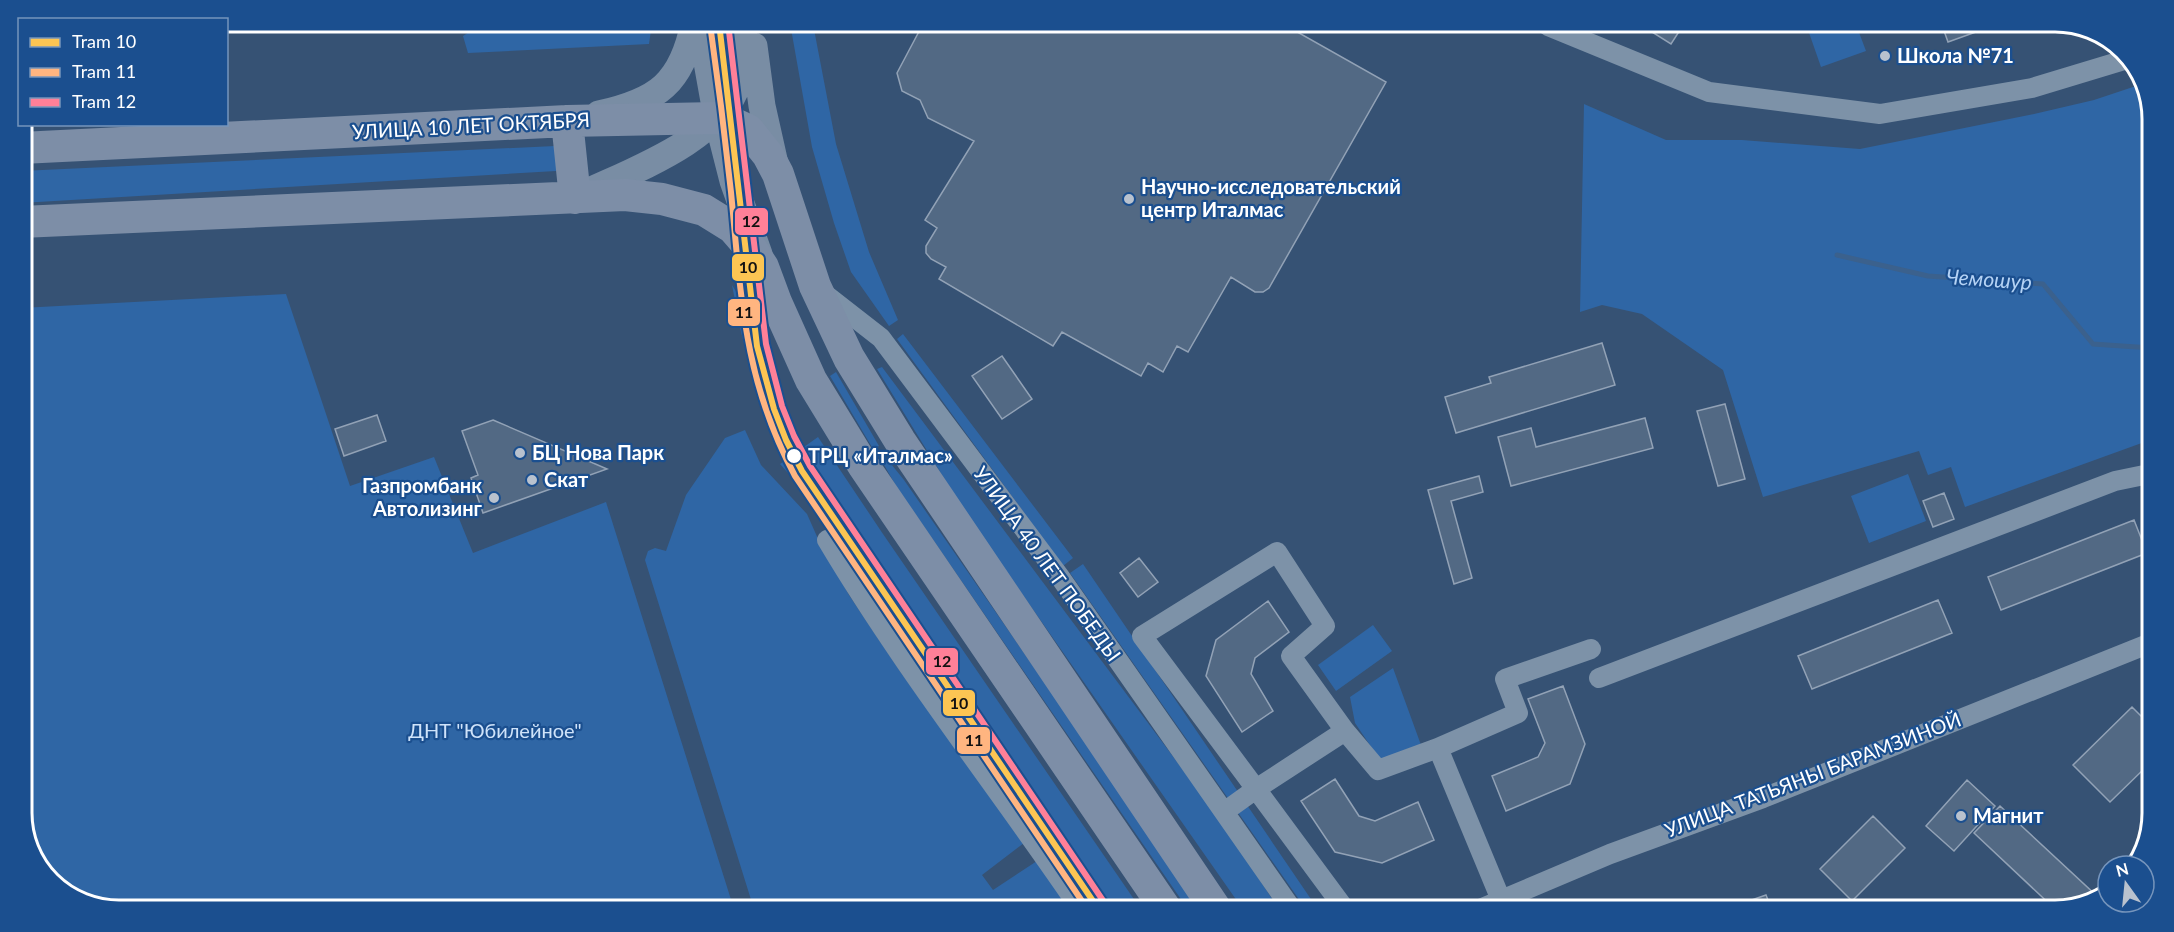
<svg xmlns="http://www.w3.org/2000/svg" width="2174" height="932" font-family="Lato,sans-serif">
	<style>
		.green { fill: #2f66a5 }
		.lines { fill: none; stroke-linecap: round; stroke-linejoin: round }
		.stream { stroke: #3b618d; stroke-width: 5 }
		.building { fill: #526984; stroke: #92a2b6; stroke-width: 1.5 }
		.minor { stroke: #7d92a8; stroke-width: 20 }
		.secondary { stroke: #798da4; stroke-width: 27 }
		.primary { stroke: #7d8ea7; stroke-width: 32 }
		.tram-1-casing { stroke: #1b4f8f; stroke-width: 10 }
		.tram-2-casing { stroke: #1b4f8f; stroke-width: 10 }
		.tram-3-casing { stroke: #1b4f8f; stroke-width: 10 }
		.tram-1 { stroke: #fcc553; stroke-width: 6 }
		.tram-2 { stroke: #ffb580; stroke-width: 6 }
		.tram-3 { stroke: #ff8098; stroke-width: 6 }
		.poi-dot { fill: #b9c2ce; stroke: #1b4f8f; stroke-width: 2 }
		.stop-dot { fill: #fff; stroke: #1b4f8f; stroke-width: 2 }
		.labels { text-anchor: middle; stroke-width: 4.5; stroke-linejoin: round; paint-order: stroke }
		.poi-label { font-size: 20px; font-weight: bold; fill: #fff; stroke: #1b4f8f; text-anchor: start }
		.street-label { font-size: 20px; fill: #fff; stroke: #1b4f8f }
		.stop-label { font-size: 20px; font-weight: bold; fill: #fff; stroke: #1b4f8f; text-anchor: start }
		.park-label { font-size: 20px; fill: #cfe3fa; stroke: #1b4f8f }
		.water-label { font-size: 21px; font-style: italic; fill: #b5d3f5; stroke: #1b4f8f }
		.rim { fill: none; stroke: #fff; stroke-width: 3 }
		.line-badge { stroke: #1b4f8f; stroke-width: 2 }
		.pale-badge-label { font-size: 16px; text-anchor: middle; font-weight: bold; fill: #111 }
	</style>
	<rect width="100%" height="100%" fill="#365274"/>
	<path class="green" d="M461 22 652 23 649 44 468 53 463 36 477 27H467Z
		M790 23 813 24 836 144 869 252 898 320 889 326 851 272 834 223 812 147Z
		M1807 27H1857L1866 51 1821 67Z
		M2142 84 2153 112 2150 440 1965 507 1951 467 1928 475 1919 451 1763 497 1723 370 1642 314 1602 305 1580 312 1584 104 1666 140H1742L1860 149 2034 114 2094 100Z
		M555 146 562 158 556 171 21 203V171Z
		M732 285 745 306 763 391 757 392 741 332Z
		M286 294 350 486 434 457 473 553 606 502 733 906 81 904 41 873 21 820V308Z
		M903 334 1073 558 1063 566 897 339Z
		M882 367 1222 822 1278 908H1242L964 511 877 369Z
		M836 372 879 446 873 449 830 376Z
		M745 430 761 465 807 514 819 541 849 595 902 674 1024 843 982 875 993 890 1037 861 1069 907 753 906 645 560 648 551 655 548 666 551 686 495 725 438Z
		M818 437 883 534 1140 908 1088 907 865 587 819 508 780 464Z
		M887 459 904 480 1201 908H1187L896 486 883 463Z
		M1908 474 1926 521 1869 543 1851 496Z
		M1083 564 1317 908H1305L1070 573Z
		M1373 625 1392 651 1336 691 1318 665Z
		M1393 668 1421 745 1380 760 1355 723 1350 697Z"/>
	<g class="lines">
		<path class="stream" d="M1837 255 1928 276 2043 284 2093 344 2151 348"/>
	</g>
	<path class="building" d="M923 24 1285 25 1386 82 1269 288 1263 292H1255L1231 277 1188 352 1177 346 1163 372 1148 363 1141 376 1062 332 1053 346 939 279 946 267 931 259 926 253V246L937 228 925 220 974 141 928 118 920 100 902 91 897 73Z
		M1644 27H1682L1671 44Z
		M1943 28H1987L1948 42Z
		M1602 343 1615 385 1456 433 1445 397 1491 383 1489 377Z
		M1002 356 1032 399 1002 419 972 376Z
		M1725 404 1745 479 1718 486 1697 411Z
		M377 415 386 441 344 456 335 429Z
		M1645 418 1653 448 1511 486 1498 437 1531 428 1536 447Z
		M493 420 607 469 483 513 471 478 478 475 462 431Z
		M1479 476 1483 492 1451 501 1472 578 1454 584 1428 490Z
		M1944 493 1954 519 1933 527 1923 501Z
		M2134 520 2147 553 2001 610 1988 577Z
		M1139 558 1158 582 1138 597 1120 573Z
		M1938 600 1952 633 1812 689 1798 656Z
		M1268 601 1289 632 1255 658 1251 674 1273 711 1242 732 1206 676 1216 640Z
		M1563 686 1585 744 1570 784 1506 811 1492 776 1538 757 1545 743 1528 699Z
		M2132 707 2147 722V766L2110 802 2073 765Z
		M1335 779 1359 816 1375 821 1418 802 1434 840 1382 863 1335 852 1301 801Z
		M1967 780 1995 806 1954 851 1926 826Z
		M2000 806 2099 898 2057 911 1974 833Z
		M1873 816 1905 848 1852 901 1820 869Z
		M1766 895 1772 910H1723Z"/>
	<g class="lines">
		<path class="minor" d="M1548 26 1709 92 1880 114 2032 88 2131 58
			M822 292 881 338 1060 577 1291 908
			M827 540C903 668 996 785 1079 907
			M1599 678 2115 481 2149 474
			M1438 748 1518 713 1505 679 1591 649
			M1224 812 1256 789 1142 636 1277 552 1325 626 1291 656 1345 731
			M1344 908 1256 789 1345 731 1378 770 1438 748 1501 900
			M1480 909 1610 854 1763 798 2148 644"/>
		<path class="secondary" d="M700 23 717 118 733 181 759 254
			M754 46 762 106 775 164
			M599 114C658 101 682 83 694 23
			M581 195C631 171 721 140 738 83 744 64 743 43 744 23"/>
		<path class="primary" d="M567 121 575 198
			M21 148 567 121 717 118 726 120 748 130 768 155 778 174 815 286 849 358 900 441 1215 908
			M21 222 625 195 662 199 704 210 733 228 752 250 763 267 776 302 811 380 863 465 1165 908"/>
		<g class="tram-1-casing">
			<path id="tram-1" d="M719 23 757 346 774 409 786 440 802 471 1097 907"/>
		</g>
		<g class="tram-2-casing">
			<path id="tram-2" d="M710 24C718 80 725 136 731 192 741 296 744 382 795 476L1086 907"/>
		</g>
		<g class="tram-3-casing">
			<path id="tram-3" d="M728 23 766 344 782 406 794 436 810 466 1104 902"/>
		</g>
		<use href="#tram-1" class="tram-1"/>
		<use href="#tram-2" class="tram-2"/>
		<use href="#tram-3" class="tram-3"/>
	</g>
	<g class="poi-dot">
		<circle cx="1885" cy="56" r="6"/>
		<circle cx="1129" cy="199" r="6"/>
		<circle cx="520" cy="453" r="6"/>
		<circle cx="532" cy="480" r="6"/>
		<circle cx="494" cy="498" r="6"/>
		<circle cx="1961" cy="816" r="6"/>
	</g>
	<circle class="stop-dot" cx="794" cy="456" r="8"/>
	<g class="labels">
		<g class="poi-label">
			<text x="1897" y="63">Школа №71</text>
			<text x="1141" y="194">Научно-исследовательский<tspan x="1141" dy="23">центр Италмас</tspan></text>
			<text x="532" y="460">БЦ Нова Парк</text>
			<text x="544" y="487">Скат</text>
			<text x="482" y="493" text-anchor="end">Газпромбанк<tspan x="482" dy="23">Автолизинг</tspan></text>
			<text x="1973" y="823">Магнит</text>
		</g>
		<g class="street-label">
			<text transform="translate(471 126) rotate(-3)" y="7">УЛИЦА 10 ЛЕТ ОКТЯБРЯ</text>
			<text transform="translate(1047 564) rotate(54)" y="7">УЛИЦА 40 ЛЕТ ПОБЕДЫ</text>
			<text transform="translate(1813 775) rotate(-21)" y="7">УЛИЦА ТАТЬЯНЫ БАРАМЗИНОЙ</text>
		</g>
		<g class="stop-label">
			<text x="808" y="463">ТРЦ «Италмас»</text>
		</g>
		<g class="park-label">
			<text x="495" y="738">ДНТ "Юбилейное"</text>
		</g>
		<g class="water-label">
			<text transform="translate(1989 280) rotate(4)" y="7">Чемошур</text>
		</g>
	</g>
	<path d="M0 0H2174V932H0ZM119 32H2055A87 87 0 0 1 2142 119V813A87 87 0 0 1 2055 900H119A87 87 0 0 1 32 813V119A87 87 0 0 1 119 32Z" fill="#1b4f8f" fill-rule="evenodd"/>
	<path class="rim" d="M119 32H2055A87 87 0 0 1 2142 119V813A87 87 0 0 1 2055 900H119A87 87 0 0 1 32 813V119A87 87 0 0 1 119 32Z"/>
	<g class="line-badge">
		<rect x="734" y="207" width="35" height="29" rx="6" fill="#ff8098"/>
		<rect x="731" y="253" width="34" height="29" rx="6" fill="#fcc553"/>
		<rect x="727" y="298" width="34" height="29" rx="6" fill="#ffb580"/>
		<rect x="925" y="647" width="34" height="29" rx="6" fill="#ff8098"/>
		<rect x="942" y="689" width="34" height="28" rx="6" fill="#fcc553"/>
		<rect x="956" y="726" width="35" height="29" rx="6" fill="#ffb580"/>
	</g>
	<g class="pale-badge-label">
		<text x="751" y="227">12</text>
		<text x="748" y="273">10</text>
		<text x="744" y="318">11</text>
		<text x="942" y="667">12</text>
		<text x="959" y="709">10</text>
		<text x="974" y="746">11</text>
	</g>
	<rect x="18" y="18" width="210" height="108" fill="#1b4f8f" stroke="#7695bc" stroke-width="1.5"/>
	<rect x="30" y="38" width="30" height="9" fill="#fcc553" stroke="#7695bc" stroke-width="1.5"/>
	<text x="72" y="48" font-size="18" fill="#ffffff">Tram 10</text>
	<rect x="30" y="68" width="30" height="9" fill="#ffb580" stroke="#7695bc" stroke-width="1.5"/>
	<text x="72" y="78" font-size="18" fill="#ffffff">Tram 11</text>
	<rect x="30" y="98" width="30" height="9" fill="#ff8098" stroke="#7695bc" stroke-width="1.5"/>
	<text x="72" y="108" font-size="18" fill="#ffffff">Tram 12</text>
	<g transform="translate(2126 884) rotate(345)"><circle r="28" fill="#1b4f8f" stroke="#7695bc" stroke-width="1.5"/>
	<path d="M0-4.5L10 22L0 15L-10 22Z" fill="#b9c2ce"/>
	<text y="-9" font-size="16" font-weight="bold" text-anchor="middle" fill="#ffffff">N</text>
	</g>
</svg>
